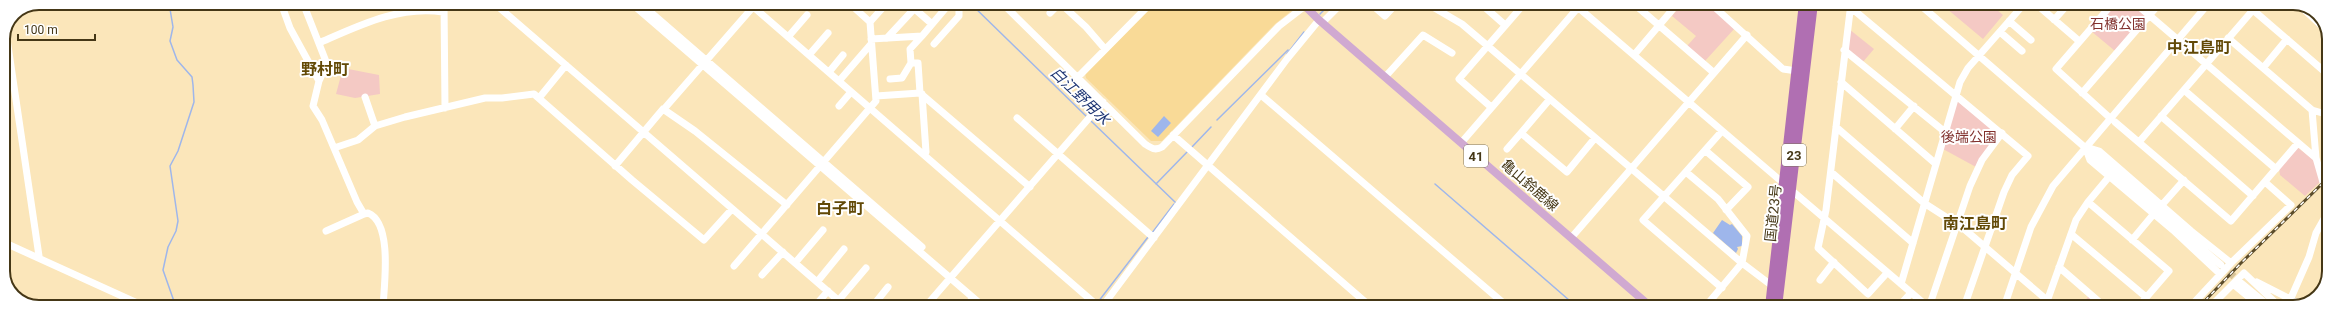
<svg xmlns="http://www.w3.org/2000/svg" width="2332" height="310" font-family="Roboto,'Noto Sans JP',sans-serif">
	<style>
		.built { fill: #f9da97 }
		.green { fill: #f4c9c4 }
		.water { fill: #9eb6eb }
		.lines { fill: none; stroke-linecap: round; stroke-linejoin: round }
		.stream { stroke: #9eb6eb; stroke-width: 1.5 }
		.minor-tunnel { stroke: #d7c399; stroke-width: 7; stroke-dasharray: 7 3.5; stroke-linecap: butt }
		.minor { stroke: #fff; stroke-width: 7 }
		.major { stroke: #d0a9d1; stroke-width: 8 }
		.highway { stroke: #b06fb2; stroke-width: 10 }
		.rail-casing { stroke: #5c4d2b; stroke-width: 3 }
		.rail { stroke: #fff; stroke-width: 1.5; stroke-dasharray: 4.5; stroke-linecap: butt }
		.labels { text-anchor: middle; stroke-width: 4; stroke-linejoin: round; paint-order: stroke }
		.shield { fill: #fff; stroke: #7d735c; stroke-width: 1 }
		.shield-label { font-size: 13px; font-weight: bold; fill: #453716 }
		.park-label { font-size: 14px; fill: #82322e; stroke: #fff }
		.street-label { font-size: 14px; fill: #453716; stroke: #fff }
		.water-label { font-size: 15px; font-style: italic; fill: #1e3573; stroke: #fff }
		.quarter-label { font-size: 16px; font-weight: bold; fill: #624906; stroke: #fff }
		.rim { fill: none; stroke: #453716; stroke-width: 2 }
	</style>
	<rect width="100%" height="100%" fill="#fbe6ba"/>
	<path class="built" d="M1153 3H1296L1297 4 1295 8 1275 24 1162 141H1151L1086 78 1085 73Z"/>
	<path class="green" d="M1683 3H1705L1735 28 1705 61 1687 46 1696 36 1672 16Z
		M1940 3H1989L2003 15 1983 39Z
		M2116 3H2132L2145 15 2115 51 2091 31Z
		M1849 29 1874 49 1862 63 1847 50Z
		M343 68 379 75 380 94 355 98 336 94Z
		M1957 101 1997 132 1998 135 1976 167 1943 149Z
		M2297 147 2315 161 2321 181 2305 196 2280 175 2279 168Z
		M2089 296 2101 307H2079Z"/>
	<path class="water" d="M1164 116 1171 123 1158 137 1151 131Z
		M1722 220 1730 225 1732 224 1742 236V246L1737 247 1738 249 1736 253 1713 233Z"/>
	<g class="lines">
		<path class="stream" d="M169 3 173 27 170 41 177 60 192 77 193 85 194 102 178 151 170 166 178 221 176 231 168 247 163 270 176 307
			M970 3 1087 117
			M1320 14 1331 3
			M1287 54 1304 32
			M1217 120 1288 50
			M1091 121 1176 203
			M1191 148 1211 127
			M1156 184 1188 151
			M1435 184 1577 307
			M1152 233 1174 204
			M1098 302 1148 237"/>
		<path class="minor-tunnel" d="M2221 265 2241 283"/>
		<path class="minor" d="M281 3 290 28 319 81 313 106 322 120 357 202 364 214 368 213C393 223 384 286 383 307
			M303 3 327 64 319 81
			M444 3 445 108
			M494 3 846 307
			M631 3 984 307
			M640 3 922 247
			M749 3 1099 307
			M908 3 932 24
			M952 3 959 9 964 3
			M1002 3 1145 144C1151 148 1155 151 1162 147L1279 26 1305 6
			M1060 3 1086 27 1105 49
			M1370 3 1385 16 1397 3
			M1426 3 1462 24 1742 263 1771 285
			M1480 3 1505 25
			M1573 3 1928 307
			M1633 3 1713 72
			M1710 3 1783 69 1797 71
			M1851 3 1826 210 1818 248 1868 294 1887 273
			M1918 3 2221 265
			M2035 3 2079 41
			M2135 3 2316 158 2312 110
			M2297 3 2327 31
			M1849 6 2028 156 2012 175 2004 192 1964 307
			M2253 10 2325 72 2329 68
			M1050 13 1060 3
			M2054 20 2069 3
			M2009 21 2031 40
			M870 22 887 3
			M1322 23 1342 3
			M6 32 39 256
			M2000 32 2022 51
			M788 37 807 15
			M887 38 914 9
			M2228 38 2312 110 2329 115
			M871 39 922 36 950 3
			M319 43C358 26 400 5 443 12
			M934 44 959 16V9
			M1844 50 1945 132
			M809 55 828 33
			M1634 55 1678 3
			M911 63H918L920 93
			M2263 68 2287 39
			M829 72 843 55
			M1078 77 1151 3
			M1385 77 1423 35 1452 53
			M890 79 902 78 911 63 910 49 922 36
			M839 81 871 44
			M1841 82 1936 164
			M2184 90 2276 169
			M2082 93 2160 3
			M922 94 926 152 924 155
			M1261 95 1508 307
			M876 96 920 93 1030 187
			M365 97 375 126
			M539 98 566 65
			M1550 99 1521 133 1567 172 1595 138
			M839 106 851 92
			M1491 107 1459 79 1524 4 1522 3
			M664 109 753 7
			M2161 116 2253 196
			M1017 118 1154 238
			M2110 118 2056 69 2113 3
			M2115 122 2231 221 2298 143
			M1836 127 1924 203 1963 228 2055 307
			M1895 129 1914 106
			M1173 135 1371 307
			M2139 142 2259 3
			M1461 143 1582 3
			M334 148 358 140 375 126 405 117 485 98H502L534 94 632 180 704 240 732 209
			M2089 148 2099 151 2191 231 2231 263 2291 205 2265 182
			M1507 149 1521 133
			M2086 149 2090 160 2173 230 2220 274
			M1706 151 1748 187 1726 210
			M2316 158 2329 203
			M615 166 663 109 695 131 787 205
			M1686 172 1718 199 1747 236 1742 263 1705 307
			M1831 172 1913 243
			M2088 202 2169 271 2138 307
			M2161 206 2184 180
			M326 231 364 214
			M2071 234 2146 297
			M1571 238 1747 35
			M2132 240 2152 216
			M3 242 146 307
			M795 263 823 230
			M734 266 876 101 870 22 849 3
			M2059 267 2105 307
			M762 275 783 252
			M1820 280 1834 262
			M817 282 844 249
			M2257 282 2300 304
			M2241 283 2270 307
			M1901 284 1960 82 1968 68 2025 3
			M2233 284 2244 273 2280 307
			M1722 288 1643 220 1722 131
			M838 301 866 268
			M46 305V307
			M814 307 828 291
			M872 307 888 287
			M925 307 1103 102
			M965 307 973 298
			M1102 307 1287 59 1319 20
			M1898 307 1911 293
			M1929 307 1970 186 1982 160 2002 133
			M2004 307 2031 227 2053 186 2209 3
			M2045 307 2076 220 2088 202 2108 178
			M2190 307 2231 263
			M2210 307 2233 284 2261 307
			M2287 307 2309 257 2316 233 2329 210"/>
		<path class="major" d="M1302 3 1319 20 1651 307
			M410 307 432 305 452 307"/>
		<path class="highway" d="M1770 307 1804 3
			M1777 307 1813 3"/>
		<g class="rail-casing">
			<path id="rail" d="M2199 307 2240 264 2329 177"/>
		</g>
		<use href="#rail" class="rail"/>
	</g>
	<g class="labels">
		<g class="shield">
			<rect x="1782" y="144" width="24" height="22" rx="3"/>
			<rect x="1464" y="145" width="24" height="22" rx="3"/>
		</g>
		<g class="shield-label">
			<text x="1794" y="160">23</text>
			<text x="1476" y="161">41</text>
		</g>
		<g class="park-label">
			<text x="2118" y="29">石橋公園</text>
			<text x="1969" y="142">後端公園</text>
		</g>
		<g class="street-label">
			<text transform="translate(1530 185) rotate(41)" y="5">亀山鈴鹿線</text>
			<text transform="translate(1773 213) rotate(-84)" y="5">国道23号</text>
		</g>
		<g class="water-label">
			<text transform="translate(1080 96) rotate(44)" y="5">白江野用水</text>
		</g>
		<g class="quarter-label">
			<text x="2199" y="53">中江島町</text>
			<text x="325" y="75">野村町</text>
			<text x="840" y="214">白子町</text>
			<text x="1975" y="229">南江島町</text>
		</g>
	</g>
	<path d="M0 0H2332V310H0ZM39 10H2293A29 29 0 0 1 2322 39V271A29 29 0 0 1 2293 300H39A29 29 0 0 1 10 271V39A29 29 0 0 1 39 10Z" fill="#fff" fill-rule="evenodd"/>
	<path class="rim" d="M39 10H2293A29 29 0 0 1 2322 39V271A29 29 0 0 1 2293 300H39A29 29 0 0 1 10 271V39A29 29 0 0 1 39 10Z"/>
	<path d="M18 34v6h77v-6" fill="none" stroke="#453716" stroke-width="2"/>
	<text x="24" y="34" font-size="12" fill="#453716" stroke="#ffffff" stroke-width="3" paint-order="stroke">100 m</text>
</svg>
